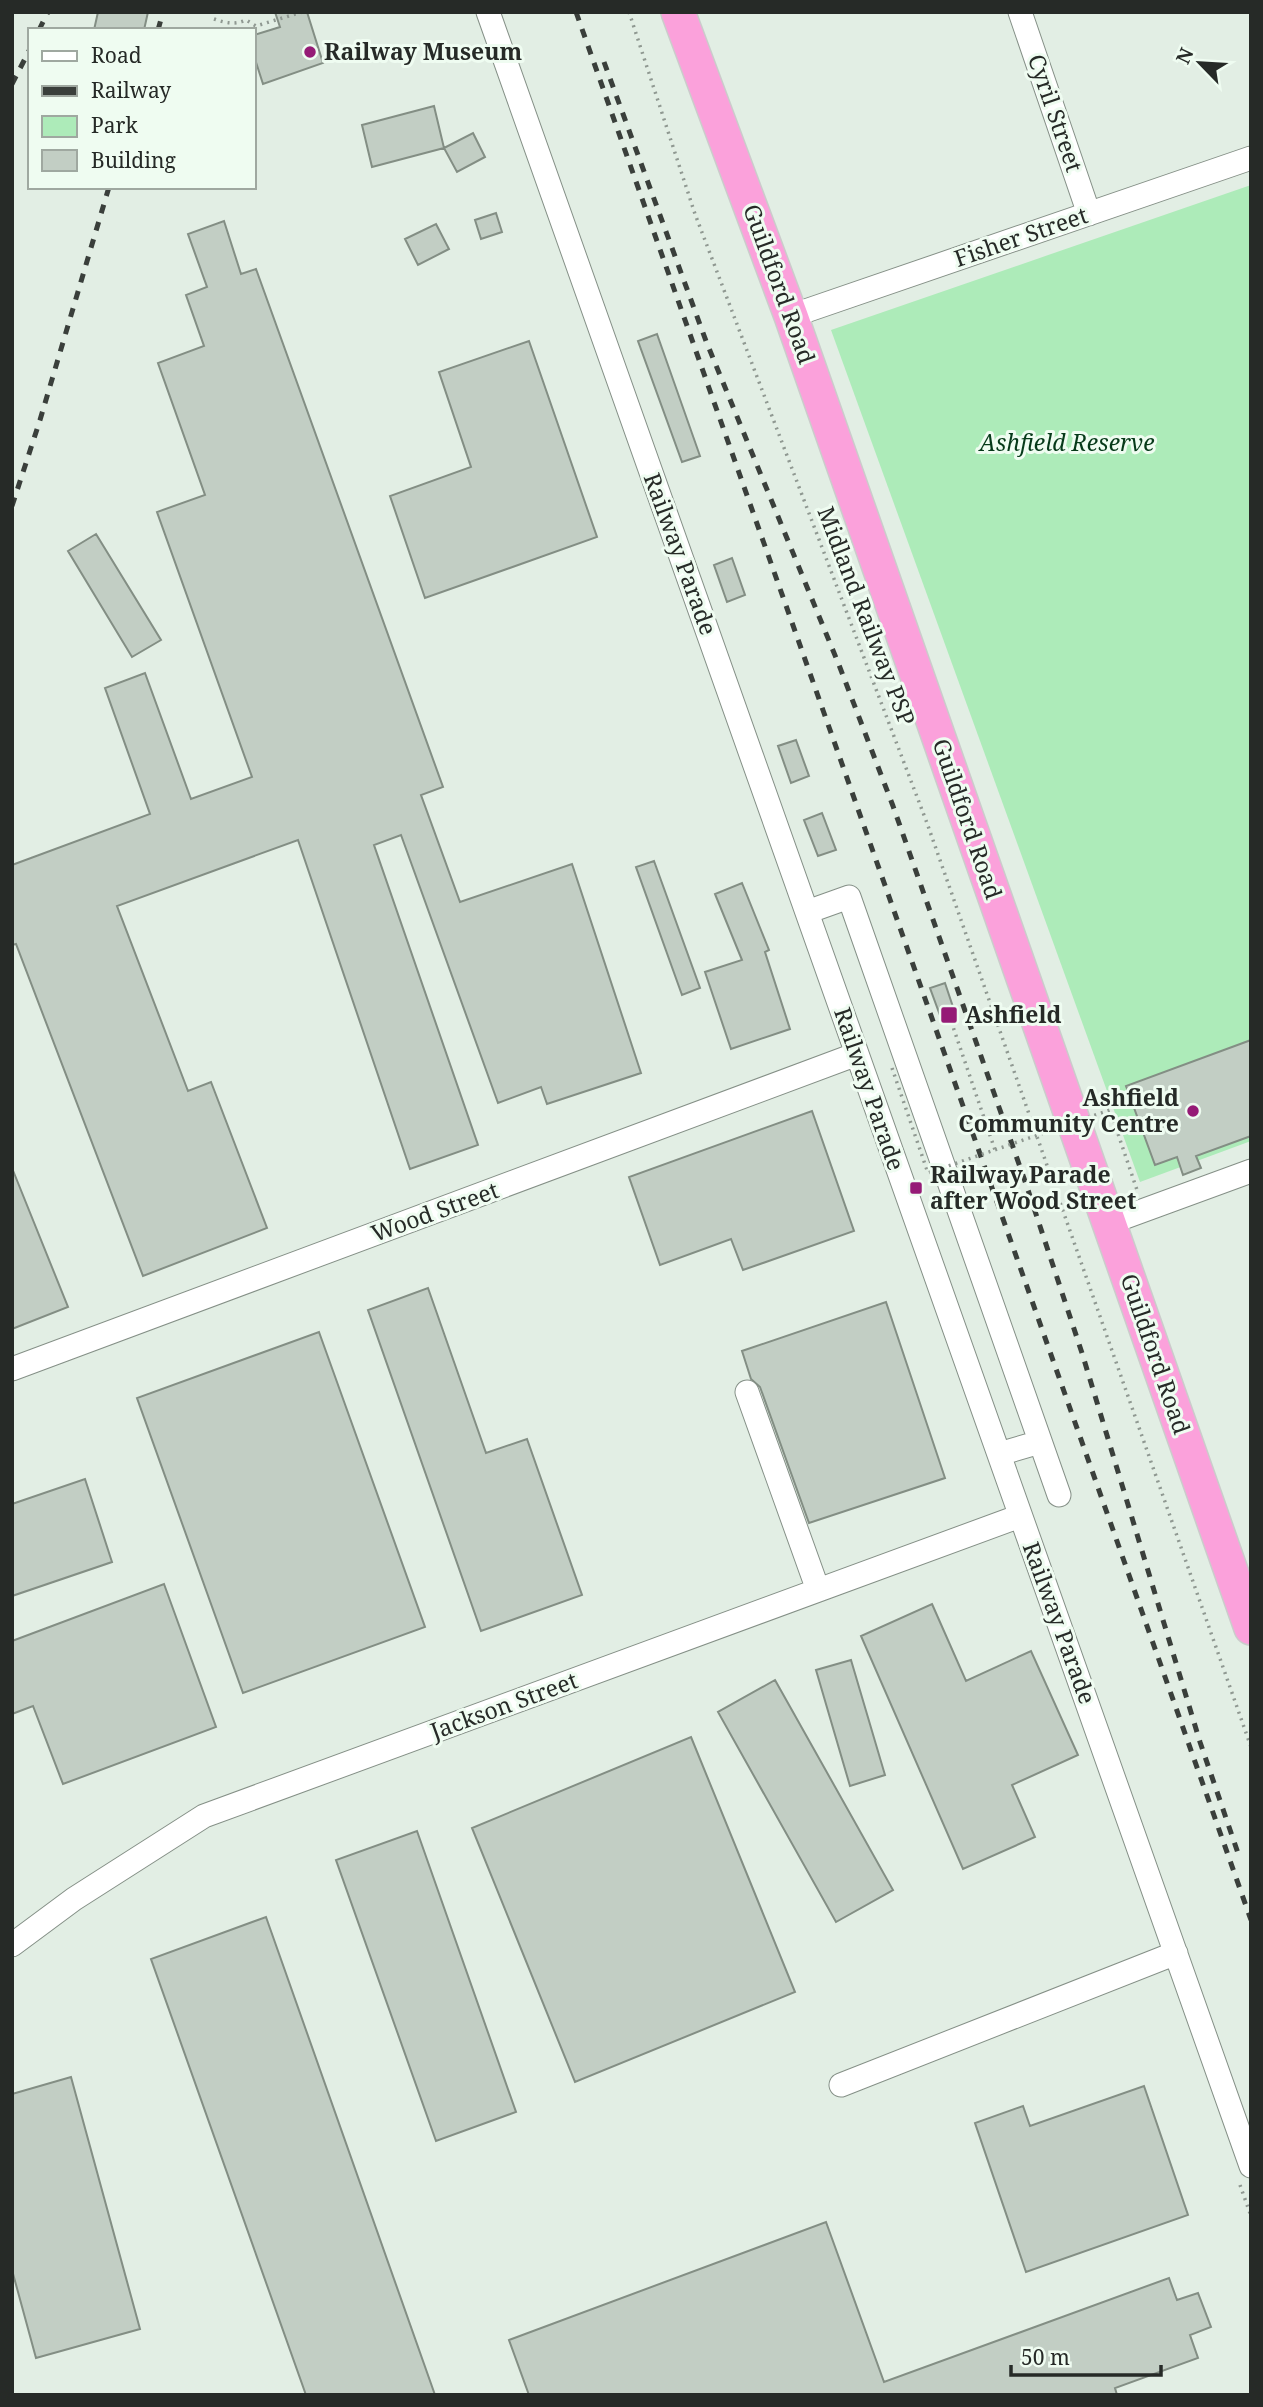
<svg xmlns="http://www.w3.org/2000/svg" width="1263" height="2407" font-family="'Noto Serif',serif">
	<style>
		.green { fill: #adebb9 }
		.building { fill: #c2cec4; stroke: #838e84; stroke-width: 2 }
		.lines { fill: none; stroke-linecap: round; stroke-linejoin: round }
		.minor-casing { stroke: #859087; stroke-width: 25 }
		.highway-casing { stroke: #cbcccb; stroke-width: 36 }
		.path { stroke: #8f9891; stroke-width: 3.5; stroke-dasharray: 2 5; stroke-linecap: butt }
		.minor { stroke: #fff; stroke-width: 23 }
		.highway { stroke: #fba1db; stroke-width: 33 }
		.rail { stroke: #3a3f3b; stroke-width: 5; stroke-dasharray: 9 9; stroke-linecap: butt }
		.path-bridge { stroke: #8f9891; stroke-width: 3.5; stroke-dasharray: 2 5; stroke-linecap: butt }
		.poi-dot { fill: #951b76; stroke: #effcf1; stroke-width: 2.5 }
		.labels { text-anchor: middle; stroke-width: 6; stroke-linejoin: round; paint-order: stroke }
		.poi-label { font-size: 23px; font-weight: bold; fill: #262a27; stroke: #effcf1; text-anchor: start }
		.street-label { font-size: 23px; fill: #262a27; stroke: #effcf1 }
		.park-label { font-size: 23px; font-style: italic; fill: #063a19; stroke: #effcf1 }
	</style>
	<rect width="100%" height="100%" fill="#e2eee4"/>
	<path class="green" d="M1251 185V1141L1140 1182 831 330Z"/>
	<path class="building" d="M98 12H148L144 30H94Z
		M275 12H307L323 63 263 84 254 56V35L280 27Z
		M434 106 444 148 372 167 362 125Z
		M473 133 485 157 457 172 444 148Z
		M496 213 502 232 481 239 475 220Z
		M224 221 241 274 256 269 443 787 421 795 460 902 572 864 641 1073 547 1104 541 1087 498 1103 401 835 374 845 478 1145 410 1169 298 840 117 906 188 1091 211 1082 267 1228 143 1276 16 944 12 945V865L150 814 105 688 145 673 191 799 252 777 157 512 205 495 158 363 204 346 186 295 207 287 188 234Z
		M436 224 449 249 418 265 405 239Z
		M657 334 700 456 682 462 638 341Z
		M529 341 597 537 425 598 390 496 471 467 439 372Z
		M96 534 161 640 132 657 68 551Z
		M732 558 745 595 727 602 714 565Z
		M796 740 809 776 791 783 778 746Z
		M822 813 836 850 818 856 804 820Z
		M654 861 700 988 682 995 636 867Z
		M742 883 769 950 765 952 790 1029 731 1049 705 972 742 960 715 894Z
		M945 983 955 1013 941 1018 930 988Z
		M1251 1040V1136L1196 1156 1201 1168 1183 1175 1177 1157 1155 1165 1126 1086Z
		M812 1111 854 1231 743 1270 731 1239 660 1265 629 1177Z
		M12 1168 68 1307 12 1329Z
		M428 1288 486 1453 527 1439 582 1595 481 1631 368 1310Z
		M886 1302 945 1478 809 1523 760 1387 751 1379 742 1351Z
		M319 1332 425 1627 243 1693 137 1398Z
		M85 1479 112 1562 12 1596V1504Z
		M164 1584 216 1727 63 1784 33 1706 12 1714V1641Z
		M932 1604 966 1681 1031 1651 1078 1755 1012 1785 1035 1837 963 1869 861 1636Z
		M851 1660 885 1775 850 1786 816 1670Z
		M775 1680 893 1890 836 1922 718 1712Z
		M691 1737 795 1992 575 2082 472 1828Z
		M417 1831 516 2112 436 2141 336 1860Z
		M266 1917 435 2395H306L151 1959Z
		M71 2077 140 2329 36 2358 12 2270V2094Z
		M1144 2086 1188 2215 1026 2272 975 2123 1023 2106 1030 2126Z
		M826 2222 884 2382 1169 2278 1177 2300 1198 2293 1211 2327 1190 2335 1198 2358 1115 2388 1117 2395H529L509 2340Z"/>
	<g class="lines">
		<g class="minor-casing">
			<path id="minor" d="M488 12 1251 2166
				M1020 12 1089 214
				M791 316 1251 158
				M807 912 849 897 1059 1495
				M1109 1223 1251 1171
				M12 1369 857 1054
				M747 1392 818 1590
				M999 1454 1040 1442
				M12 1945 74 1899 204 1816 1020 1516
				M841 2085 1176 1953"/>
		</g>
		<g class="highway-casing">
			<path id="highway" d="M678 12 791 316 1251 1628"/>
		</g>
		<path class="path" d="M629 12 695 214 927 823 1251 1747
			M214 19C225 23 235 25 246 20L256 26 302 12
			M254 59H255
			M949 1015 995 1150
			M1240 2185 1251 2216"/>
		<use href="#minor" class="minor"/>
		<use href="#highway" class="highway"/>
		<path class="rail" d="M576 12 1251 1920
			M39 30 48 12
			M158 30 163 12
			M604 62 706 341 839 665 893 806 1026 1184 1082 1353 1200 1742 1240 1859
			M12 84 30 49
			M12 506 40 420 109 187"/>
		<path class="path-bridge" d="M892 1068 928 1173 1110 1110 1137 1190"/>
	</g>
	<g class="poi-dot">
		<circle cx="310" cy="52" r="7"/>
		<rect x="940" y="1006" width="18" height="18" rx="3.5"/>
		<circle cx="1193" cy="1111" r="7"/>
		<rect x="909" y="1181" width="14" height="14" rx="3.5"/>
	</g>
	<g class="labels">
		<g class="poi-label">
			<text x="324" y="60">Railway Museum</text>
			<text x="965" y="1023">Ashfield</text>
			<text x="1179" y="1106" text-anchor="end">Ashfield<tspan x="1179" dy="26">Community Centre</tspan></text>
			<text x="930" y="1183">Railway Parade<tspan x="930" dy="26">after Wood Street</tspan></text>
		</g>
		<g class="street-label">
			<text transform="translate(1055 113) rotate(71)" y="8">Cyril Street</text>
			<text transform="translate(1021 237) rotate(-19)" y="8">Fisher Street</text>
			<text transform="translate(779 284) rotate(70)" y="8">Guildford Road</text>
			<text transform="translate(680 554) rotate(70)" y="8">Railway Parade</text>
			<text transform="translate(866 616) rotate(69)" y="8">Midland Railway PSP</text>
			<text transform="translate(967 819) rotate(71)" y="8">Guildford Road</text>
			<text transform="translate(869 1089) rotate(71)" y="8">Railway Parade</text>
			<text transform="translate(435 1212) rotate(-20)" y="8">Wood Street</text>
			<text transform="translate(1155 1354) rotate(71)" y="8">Guildford Road</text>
			<text transform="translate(1059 1623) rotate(70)" y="8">Railway Parade</text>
			<text transform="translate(504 1706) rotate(-20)" y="8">Jackson Street</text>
		</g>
		<g class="park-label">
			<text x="1067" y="451">Ashfield Reserve</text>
		</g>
	</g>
	<rect width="1263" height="2407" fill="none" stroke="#262a27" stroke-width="28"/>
	<rect x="28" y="28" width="228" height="161" fill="#effcf1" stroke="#9fa8a0" stroke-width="2"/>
	<rect x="42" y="51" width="35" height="10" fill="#ffffff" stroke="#9fa8a0" stroke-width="2"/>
	<text x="91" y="63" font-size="21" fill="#262a27">Road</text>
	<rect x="42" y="86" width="35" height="10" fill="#3a3f3b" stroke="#9fa8a0" stroke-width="2"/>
	<text x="91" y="98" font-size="21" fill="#262a27">Railway</text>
	<rect x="42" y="116" width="35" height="21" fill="#adebb9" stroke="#9fa8a0" stroke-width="2"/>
	<text x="91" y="133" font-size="21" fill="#262a27">Park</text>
	<rect x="42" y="150" width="35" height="21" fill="#c2cec4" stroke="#9fa8a0" stroke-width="2"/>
	<text x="91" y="168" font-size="21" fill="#262a27">Building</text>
	<g transform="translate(1200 63) rotate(295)" stroke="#effcf1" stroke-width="5" paint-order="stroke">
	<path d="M0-5L12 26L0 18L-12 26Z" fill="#262a27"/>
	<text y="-10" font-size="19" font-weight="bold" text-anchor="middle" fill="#262a27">N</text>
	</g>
	<path d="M1011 2365v10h150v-10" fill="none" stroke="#262a27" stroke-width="3.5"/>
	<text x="1021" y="2365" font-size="21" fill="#262a27" stroke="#effcf1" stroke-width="5" paint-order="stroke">50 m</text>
</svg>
